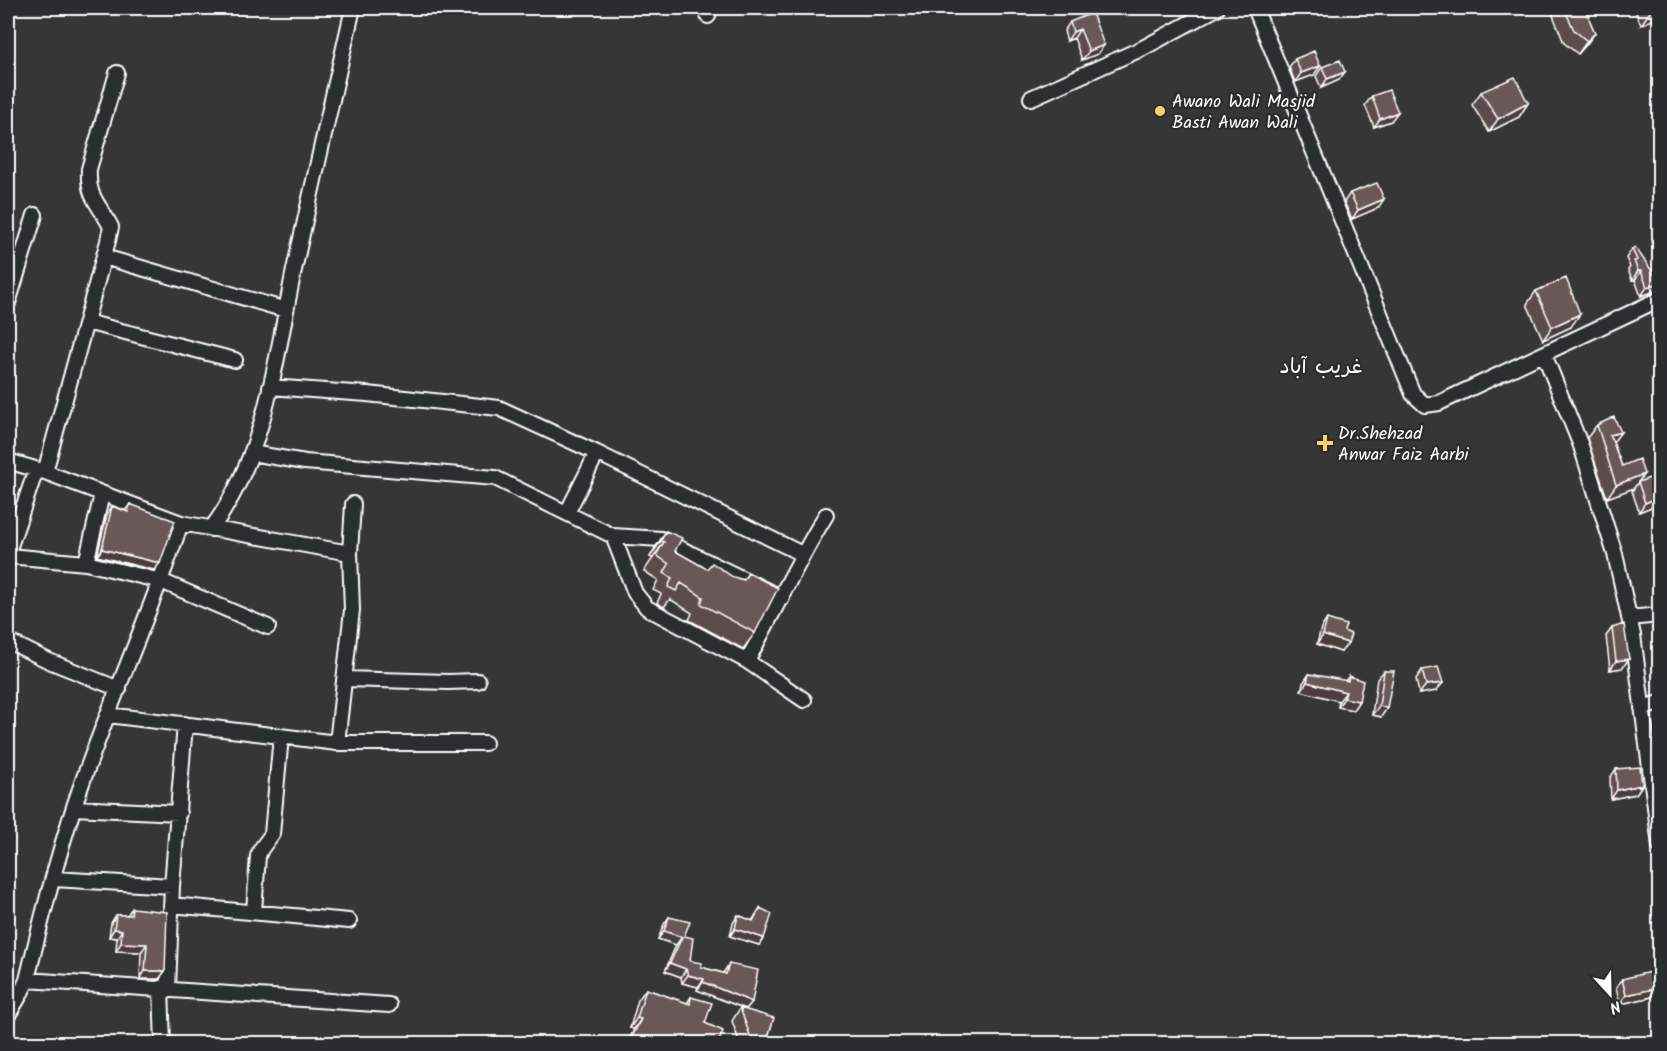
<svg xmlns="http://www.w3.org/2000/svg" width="1667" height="1051" font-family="Kalam,'Playpen Sans Arabic',sans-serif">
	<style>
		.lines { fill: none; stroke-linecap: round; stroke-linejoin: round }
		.street-casing { stroke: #fff; stroke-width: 18 }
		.street { stroke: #2a2d2e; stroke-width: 14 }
		.wall { fill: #5c4c4c; stroke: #fff; stroke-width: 1.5 }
		.shaded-wall { fill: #4b3e3e; stroke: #fff; stroke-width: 1.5 }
		.building { fill: #6b5858; stroke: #fff; stroke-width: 1.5 }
		.poi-dot { fill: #ffd166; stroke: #2a2d2e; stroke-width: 2 }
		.labels { text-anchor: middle; stroke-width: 4.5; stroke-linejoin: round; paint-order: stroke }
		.poi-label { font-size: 18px; fill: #fff; stroke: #2a2d2e; text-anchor: start }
		.quarter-label { font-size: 21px; fill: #fff; stroke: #2a2d2e }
	</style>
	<rect width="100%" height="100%" fill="#373636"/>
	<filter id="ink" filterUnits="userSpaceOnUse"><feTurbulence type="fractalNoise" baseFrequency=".0167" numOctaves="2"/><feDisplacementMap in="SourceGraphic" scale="12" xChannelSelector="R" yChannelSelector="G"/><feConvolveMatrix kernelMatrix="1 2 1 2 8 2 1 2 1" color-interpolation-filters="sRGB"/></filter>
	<g filter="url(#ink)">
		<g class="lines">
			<g class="street-casing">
				<path id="street" d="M1255 8 1413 394 1425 405 1439 403 1660 299
					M708 16 710 8
					M1031 98 1143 48 1217 8
					M104 257 286 310
					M8 303 35 215
					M86 322 235 360
					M1544 354 1581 446 1615 554 1633 635 1660 846
					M270 387 367 394 499 408 597 453 802 554
					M251 453 305 462 495 478 613 536 635 593 647 608 747 661 804 700
					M8 461 45 472 181 523 350 553
					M45 472 108 241 111 227C99 203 87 198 89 169L117 73
					M567 513 597 453
					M211 529C266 456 276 357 294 270 313 183 333 95 353 8
					M613 536 661 539 782 598
					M8 552 36 470
					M8 556 86 563 161 581 268 627
					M86 563 102 494
					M1629 618 1660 615
					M8 641 49 661 119 689
					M747 661C774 612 797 562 826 515
					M345 679 448 682 478 681
					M1642 708 1660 703
					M108 715 337 743H485
					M337 743 352 610 350 553 353 504
					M74 808 179 813
					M54 879 172 886
					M171 905 349 921
					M254 911 258 856 261 849 272 834 281 736
					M27 980 389 1005
					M161 988 163 1044
					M168 989 172 886 185 724
					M8 1015 20 995 27 980C42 916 60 845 82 783 113 696 151 611 181 523"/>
			</g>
			<use href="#street" class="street"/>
		</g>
		<path class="wall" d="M1556 8H1590L1586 12 1595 33 1585 46 1578 54 1564 43 1552 13Z
			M1634 8H1659L1641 25Z
			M1070 22 1104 45 1098 54 1082 60 1074 38 1067 41 1064 31Z
			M1295 59 1314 75 1295 82 1289 67Z
			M1322 67 1339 80 1321 88 1316 76Z
			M1481 92 1528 103 1519 117 1489 132 1472 105Z
			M1372 96 1391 121 1374 127 1365 105Z
			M1659 148V191L1651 158 1657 149Z
			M1350 193 1378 208 1352 219 1344 202Z
			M1632 249 1655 291 1641 296 1635 280H1632L1628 270 1630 267 1626 258Z
			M1536 291 1571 327 1543 340 1527 304Z
			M1597 425 1613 442 1622 466 1639 482 1659 475V504L1639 512 1632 491 1634 488 1607 498 1587 438Z
			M130 504 160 563 154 570 97 556 107 514 112 506 125 511Z
			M666 531 675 551 707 569 743 580 748 573 755 633 743 649 689 620 692 613 670 599 664 607 657 603 661 594 653 590 658 580 644 571 653 558 650 557 655 548Z
			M1327 619 1344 631 1341 652 1317 644 1321 628Z
			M1612 628 1622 668 1610 670 1606 636Z
			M1422 670 1436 691 1419 694 1416 679Z
			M1384 671 1387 708 1381 717 1372 715 1377 679Z
			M1309 674 1345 681 1349 676 1359 701 1353 710 1338 707 1339 701 1301 691 1303 683Z
			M1616 769 1642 785 1636 794 1611 799 1610 778Z
			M132 908 165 971 159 979H140L141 952 116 951 117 938 109 937 111 923 116 915H127Z
			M760 908 759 945 730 936 733 923 738 915 752 921Z
			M669 917 684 936 690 961 701 967 723 973 729 964 752 1002 746 1009 697 990 698 987 682 983 681 977 665 971 676 945 658 939 664 924Z
			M1622 979 1658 988 1652 997 1620 1004 1616 988Z
			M646 989 687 1003 691 997 718 1044H627L634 1029 630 1028 638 1000Z
			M740 1008 767 1039 766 1044H740L732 1021Z"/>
		<path class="shaded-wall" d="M1655 8H1659V17L1641 25 1652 9Z
			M1080 29 1074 38 1067 41 1073 32Z
			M1595 33 1585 46 1578 54 1587 41Z
			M1104 45 1098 54 1082 60 1089 51Z
			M1320 66 1314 75 1295 82 1301 73Z
			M1345 72 1339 80 1321 88 1327 79Z
			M1528 103 1519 117 1489 132 1498 119Z
			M1398 112 1391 121 1374 127 1380 119Z
			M1384 199 1378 208 1352 219 1358 210Z
			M1638 271H1641L1635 280H1632Z
			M1659 283 1655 291 1641 296 1647 287Z
			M1580 314 1571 327 1543 340 1552 327Z
			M1621 432 1611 445 1610 435Z
			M1644 474 1634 488 1607 498 1616 485Z
			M1659 497V504L1639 512 1645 503Z
			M661 541 664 542 653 558 650 557Z
			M102 549 160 563 154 570 97 556Z
			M1323 635 1348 643 1341 652 1317 644Z
			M1629 659 1622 668 1610 670 1616 661Z
			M1307 682 1346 692 1339 701 1301 691Z
			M1443 683 1436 691 1419 694 1426 685Z
			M1344 698 1359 701 1353 710 1338 707Z
			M1379 706 1387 708 1381 717 1372 715Z
			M1642 785 1636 794 1611 799 1617 790Z
			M114 929 122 930 117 938 109 937Z
			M735 929 764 938 759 945 730 936Z
			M664 931 682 937 676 945 658 939Z
			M121 943 147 944 141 952 116 951Z
			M670 963 686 969 681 977 665 971Z
			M145 971H165L159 979H140Z
			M688 975 704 979 698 987 682 983Z
			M703 982 752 1002 746 1009 697 990Z
			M1658 988 1652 997 1620 1004 1626 995Z
			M637 1018 641 1019 634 1029 630 1028Z"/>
		<path class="building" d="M1564 8H1587L1585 9 1595 33 1587 41 1574 30Z
			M1092 13 1104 45 1089 51 1080 29 1073 32 1070 22Z
			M1314 51 1320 66 1301 73 1295 59Z
			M1340 60 1345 72 1327 79 1322 67Z
			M1515 77 1528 103 1498 119 1481 92Z
			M1389 90 1398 112 1380 119 1372 96Z
			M1659 148V159L1657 149Z
			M1377 183 1384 199 1358 210 1350 193Z
			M1635 247 1659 281V283L1647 287 1641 271H1638L1634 261 1637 260 1632 249Z
			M1566 278 1580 314 1552 327 1536 291Z
			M1614 417 1621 432 1610 435 1622 466 1639 459 1644 474 1616 485 1597 425Z
			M1659 475V497L1645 503 1638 482Z
			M130 504 175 521 160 563 102 549 112 506 128 512Z
			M666 531 682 538 675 551 707 569 712 563 733 577 744 580 748 573 778 588 755 633 701 604 703 597 681 583 676 591 668 587 672 578 664 573 669 564 656 555 664 542 661 541Z
			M1327 619 1346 625 1344 631 1351 634 1348 643 1323 635Z
			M1624 624 1629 659 1616 661 1612 628Z
			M1438 667 1443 683 1426 685 1422 670Z
			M1384 671H1394L1387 708 1379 706Z
			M1309 674 1348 681 1349 676 1363 681 1359 701 1344 698 1346 692 1307 682Z
			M1640 767 1642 785 1617 790 1616 769Z
			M132 908 167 912 165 971H145L147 944 121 943 122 930 114 929 116 915H131Z
			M760 908 772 914 764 938 735 929 738 915 753 921Z
			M669 917 690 922 684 936 693 938 690 961 702 963 701 967 726 974 729 964 758 970 752 1002 703 982 704 979 688 975 686 969 670 963 682 937 664 931Z
			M1654 971 1658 988 1626 995 1622 979Z
			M646 989 690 1004 691 997 712 1003 705 1023 723 1031 718 1044 629 1043 641 1019 637 1018Z
			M740 1008 774 1018 766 1044H746L747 1039 752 1041Z"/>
	</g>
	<g class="poi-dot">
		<circle cx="1160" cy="111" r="6"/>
		<path d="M1322 434h6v6h6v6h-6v6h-6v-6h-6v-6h6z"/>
	</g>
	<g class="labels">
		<g class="poi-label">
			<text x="1172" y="107">Awano Wali Masjid<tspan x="1172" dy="21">Basti Awan Wali</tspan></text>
			<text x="1338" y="439">Dr.Shehzad<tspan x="1338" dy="21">Anwar Faiz Aarbi</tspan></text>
		</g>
		<g class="quarter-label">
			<text x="1321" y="373">غریب آباد</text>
		</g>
	</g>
	<rect width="1667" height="1051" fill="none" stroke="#2a2d2e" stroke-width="30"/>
	<rect x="15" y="15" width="1637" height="1021" fill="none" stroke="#fff" stroke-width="2" filter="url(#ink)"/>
	<g transform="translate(1610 994) rotate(158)" stroke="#2a2d2e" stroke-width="4.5" paint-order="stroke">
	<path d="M0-4.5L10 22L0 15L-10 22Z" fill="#ffffff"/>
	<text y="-9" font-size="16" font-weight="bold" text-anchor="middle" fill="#ffffff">N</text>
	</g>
</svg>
